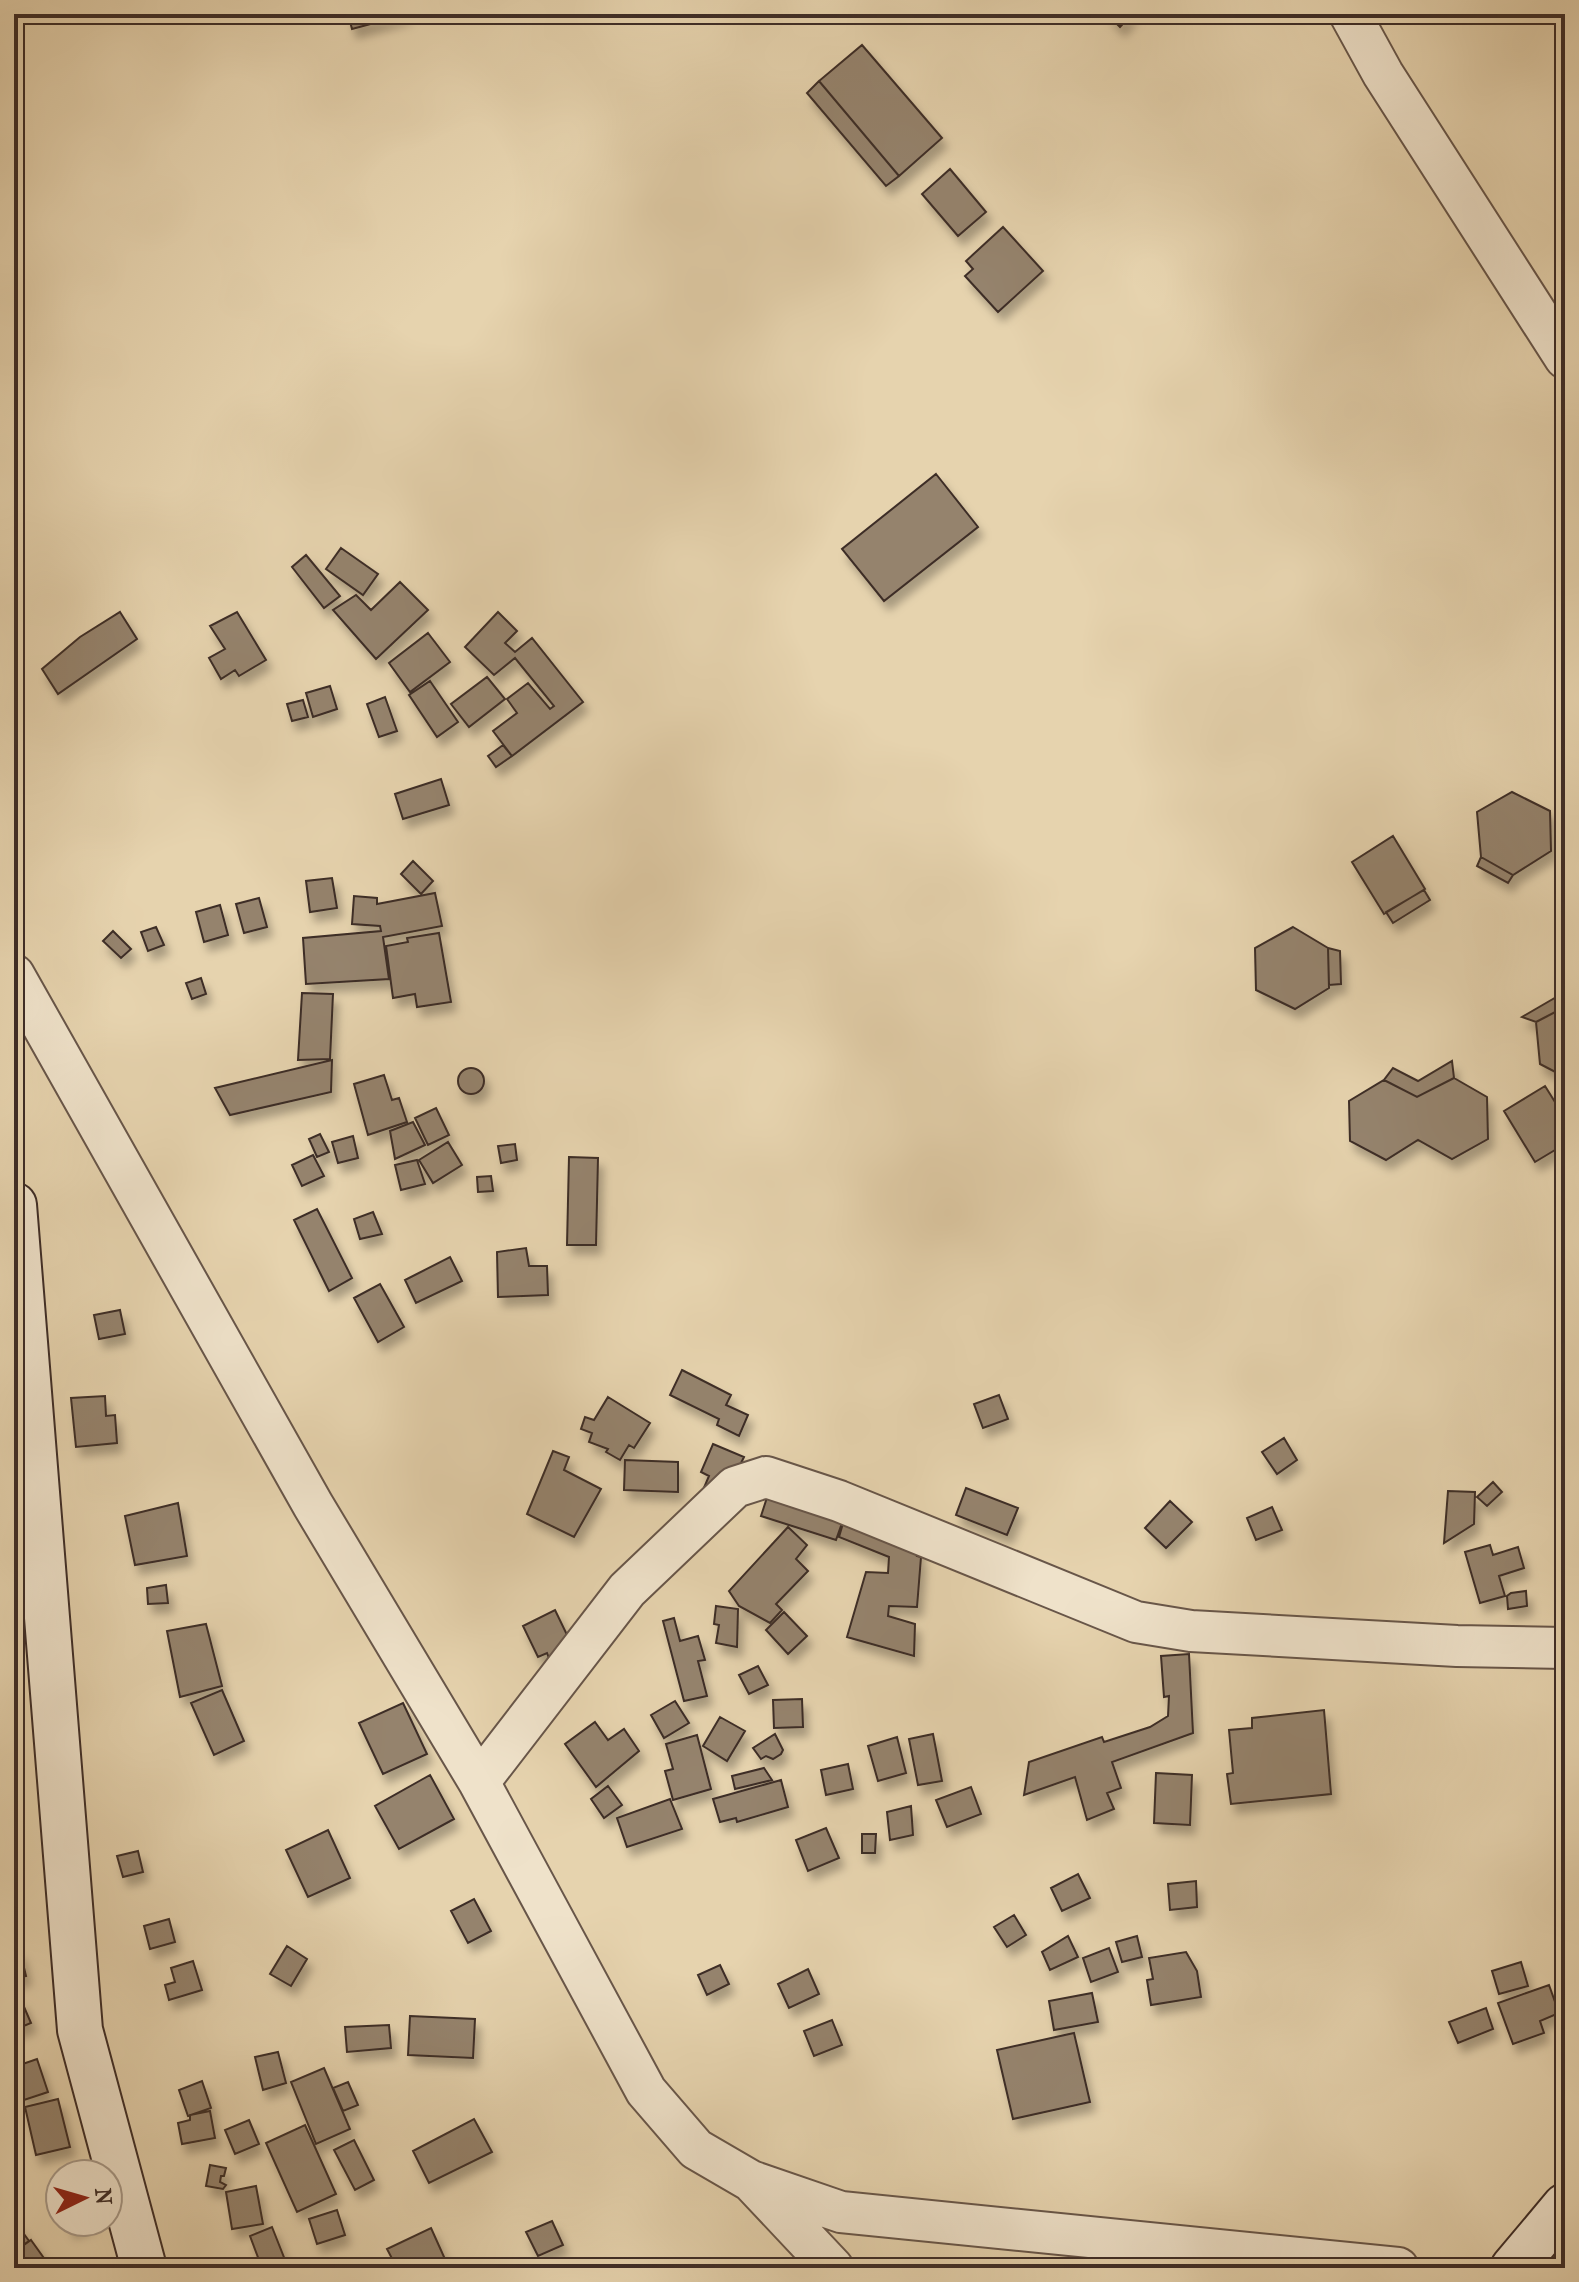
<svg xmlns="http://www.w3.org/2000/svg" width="1579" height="2282" font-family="'IM FELL French Canon',serif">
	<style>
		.building { fill: #95836d; stroke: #3e2d27; stroke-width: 2; filter: url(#shadow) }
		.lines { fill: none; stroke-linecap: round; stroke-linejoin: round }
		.street-casing { stroke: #685649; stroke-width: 44 }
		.secondary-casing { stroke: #3e2d27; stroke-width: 48 }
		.street { stroke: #efe2ca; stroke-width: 40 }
		.secondary { stroke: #efe2ca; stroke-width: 44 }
	</style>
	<defs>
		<filter id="shadow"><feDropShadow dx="5" dy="9" stdDeviation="4" flood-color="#0004"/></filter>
	</defs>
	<rect width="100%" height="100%" fill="#e6d3ae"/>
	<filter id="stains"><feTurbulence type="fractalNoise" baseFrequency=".0025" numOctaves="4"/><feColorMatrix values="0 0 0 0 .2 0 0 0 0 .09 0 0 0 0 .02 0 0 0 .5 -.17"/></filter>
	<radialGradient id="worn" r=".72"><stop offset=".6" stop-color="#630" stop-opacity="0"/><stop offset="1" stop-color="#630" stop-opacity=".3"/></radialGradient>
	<path class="building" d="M348 14H408L352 29Z
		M1107 14H1132L1120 27Z
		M862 45 942 138 899 176 819 81Z
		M819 81 899 176 886 186 807 93Z
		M950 169 986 212 958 236 922 194Z
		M1003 227 1043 271 998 312 965 276 973 269 966 261Z
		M936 474 978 527 884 601 842 549Z
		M341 548 378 574 363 595 326 569Z
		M306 555 340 596 324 608 292 567Z
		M400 582 428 610 376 659 333 610 356 595 371 610Z
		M120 612 137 639 58 694 42 669 80 637Z
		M237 612 266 660 239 676 235 670 221 679 209 658 225 649 210 626Z
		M498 612 517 631 505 643 515 652 532 638 583 702 512 756 493 731 517 713 507 699 528 683 550 709 554 706 515 658 494 675 465 647Z
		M428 633 450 662 410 692 389 663Z
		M487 677 505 699 469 727 451 704Z
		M430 681 458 722 437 737 409 695Z
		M330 686 337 709 313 717 306 693Z
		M385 697 397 731 379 737 367 704Z
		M303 700 308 717 292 721 287 704Z
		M503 745 512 756 496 767 488 756Z
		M441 779 449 805 403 819 395 794Z
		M1512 792 1550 811 1551 851 1513 875 1481 857 1477 812Z
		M1393 836 1425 889 1384 914 1352 862Z
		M1481 857 1513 875 1508 883 1477 866Z
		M413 861 433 881 421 894 401 874Z
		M332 878 337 908 310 912 306 881Z
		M1424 890 1430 900 1393 923 1386 912Z
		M435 893 442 926 383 937 389 979 306 984 303 938 381 931 380 926 352 924 354 896 377 898V904Z
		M259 898 267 927 244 933 236 904Z
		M220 905 228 935 204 942 196 912Z
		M156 927 164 945 148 951 141 932Z
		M1293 927 1328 948 1329 988 1295 1009 1256 990 1255 948Z
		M113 931 131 949 121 958 103 941Z
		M439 933 451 1002 417 1007 415 994 393 998 386 946 408 942 407 938Z
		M1328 948 1340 951 1341 984 1329 985Z
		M1565 965V1007L1536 1022 1522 1017 1558 996 1556 966Z
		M201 978 206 994 192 999 186 983Z
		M302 993 333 994 330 1059 298 1060Z
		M1565 1007V1077L1540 1064 1536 1022Z
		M332 1060 331 1092 230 1115 215 1088Z
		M1452 1061 1454 1078 1417 1097 1384 1080 1393 1068 1418 1081Z
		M458 1081a13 13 0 1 1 26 0a13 13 0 1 1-26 0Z
		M384 1075 392 1100 399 1098 407 1122 368 1135 354 1084Z
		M1454 1078 1487 1097 1488 1139 1452 1159 1418 1140 1386 1160 1350 1141 1349 1101 1384 1080 1417 1097Z
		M1545 1086 1565 1118V1144L1535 1162 1504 1111Z
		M436 1108 449 1135 428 1145 415 1118Z
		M413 1122 425 1145 395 1159 390 1131Z
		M320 1134 329 1152 317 1157 309 1139Z
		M353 1136 358 1158 338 1163 332 1142Z
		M448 1142 462 1165 433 1183 419 1160Z
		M515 1144 517 1160 501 1163 498 1146Z
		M313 1155 324 1176 302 1186 292 1165Z
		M569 1157 598 1158 596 1245H567Z
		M417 1160 425 1184 401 1190 395 1165Z
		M491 1176 493 1191 478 1192 477 1177Z
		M317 1209 352 1278 329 1291 294 1220Z
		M373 1212 382 1234 360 1239 354 1219Z
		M526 1248 529 1266H547L548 1295 498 1297 497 1252Z
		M450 1257 462 1281 416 1303 405 1280Z
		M380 1284 404 1327 378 1342 354 1298Z
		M120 1310 125 1334 99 1339 94 1315Z
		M682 1370 731 1395 726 1405 748 1415 739 1436 717 1425 719 1419 670 1395Z
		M999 1395 1008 1419 983 1428 974 1404Z
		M105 1396 106 1416 115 1415 117 1443 76 1447 71 1398Z
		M608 1397 650 1423 634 1448 629 1445 620 1460 606 1452 608 1449 589 1442 592 1433 581 1429 585 1417 594 1420Z
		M1284 1438 1297 1460 1277 1474 1262 1452Z
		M713 1444 744 1457 724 1498 700 1497 709 1476 701 1472Z
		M553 1451 569 1457 564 1470 601 1489 574 1537 527 1514Z
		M625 1460 678 1462V1492L624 1490Z
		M772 1482 848 1506 836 1540 761 1516Z
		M1493 1482 1502 1492 1487 1506 1477 1497Z
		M966 1488 1018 1508 1007 1535 956 1515Z
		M1448 1491 1475 1492 1474 1524 1444 1543Z
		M1170 1501 1192 1522 1166 1548 1145 1528Z
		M178 1503 187 1556 135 1565 125 1516Z
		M1272 1507 1282 1530 1256 1540 1247 1518Z
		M846 1513 923 1538 917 1556 921 1557 917 1607 889 1606 888 1616 915 1624 914 1656 847 1637 866 1572 888 1573 889 1557 839 1537Z
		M788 1527 807 1545 796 1559 808 1571 776 1604 782 1610 770 1623 739 1606 729 1591Z
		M1490 1545 1493 1555 1518 1547 1524 1568 1499 1576 1505 1596 1480 1603 1465 1552Z
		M166 1585 168 1603 148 1604 147 1588Z
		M1526 1591 1527 1606 1508 1609 1507 1596 1511 1593Z
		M716 1606 738 1609 737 1647 716 1643 719 1625 714 1624Z
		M555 1610 570 1641 550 1661 547 1653 538 1657 523 1626Z
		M784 1612 807 1636 788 1654 766 1630Z
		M674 1618 680 1641 698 1636 705 1660 698 1661 707 1696 684 1701 663 1621Z
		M206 1624 222 1686 180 1697 167 1631Z
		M1189 1654 1193 1733 1112 1762 1121 1788 1107 1793 1114 1809 1087 1820 1075 1777 1024 1795 1029 1762 1102 1737 1104 1742 1150 1727 1168 1716 1169 1696 1164 1697 1161 1656Z
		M758 1666 768 1685 749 1694 739 1675Z
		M222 1690 244 1741 214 1755 191 1703Z
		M802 1699 803 1727 774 1728 773 1700Z
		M675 1701 689 1723 664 1738 651 1715Z
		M403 1703 427 1754 383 1774 359 1723Z
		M1324 1710 1331 1794 1231 1804 1227 1774 1233 1773 1229 1730 1252 1728V1718Z
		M720 1717 745 1731 727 1761 703 1746Z
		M595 1722 608 1740 624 1729 639 1751 596 1787 565 1744Z
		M775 1734 783 1750 781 1754 773 1759 766 1756 761 1759 753 1748Z
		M933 1734 942 1781 918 1785 909 1739Z
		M697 1735 711 1789 673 1800 665 1771 673 1769 666 1744Z
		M897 1737 906 1773 878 1781 868 1746Z
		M848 1764 853 1789 826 1795 821 1770Z
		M764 1768 772 1780 735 1789 732 1776Z
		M1156 1773 1192 1775 1190 1825 1154 1823Z
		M430 1775 454 1819 399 1849 375 1806Z
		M781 1780 788 1807 737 1822 736 1818 720 1822 713 1799Z
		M608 1786 622 1805 604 1818 591 1799Z
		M971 1787 981 1814 947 1827 936 1800Z
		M670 1799 682 1829 627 1847 617 1818Z
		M911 1806 913 1835 890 1840 887 1812Z
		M826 1828 839 1858 808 1871 796 1840Z
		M328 1830 350 1878 308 1897 286 1850Z
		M862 1834H876L875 1853H862Z
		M138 1851 143 1872 123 1877 117 1856Z
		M1078 1874 1090 1898 1062 1911 1051 1888Z
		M1196 1881 1197 1907 1170 1910 1168 1884Z
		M474 1899 491 1931 468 1943 451 1911Z
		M1014 1915 1026 1935 1007 1947 994 1927Z
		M169 1919 175 1942 150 1949 144 1926Z
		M1068 1936 1078 1957 1050 1970 1042 1952Z
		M1137 1936 1142 1957 1122 1962 1116 1942Z
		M287 1946 307 1959 291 1986 270 1974Z
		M1109 1948 1118 1972 1091 1982 1083 1958Z
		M20 1951 26 1976 14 1979V1952Z
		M1186 1952 1197 1971 1201 1997 1151 2005 1147 1980 1153 1979 1149 1958Z
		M193 1961 202 1990 169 2000 165 1985 175 1982 171 1968Z
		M1521 1962 1528 1986 1499 1994 1492 1971Z
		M720 1965 729 1984 707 1995 698 1975Z
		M808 1969 819 1994 789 2008 778 1984Z
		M1549 1985 1559 2013 1540 2021 1544 2033 1513 2044 1498 2003Z
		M1092 1993 1098 2022 1054 2030 1049 2001Z
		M21 2000 31 2023 14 2030V2002Z
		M1486 2008 1493 2029 1458 2043 1449 2022Z
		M410 2016 475 2019 473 2058 408 2055Z
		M832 2020 842 2045 814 2056 804 2031Z
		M389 2025 391 2048 347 2052 345 2027Z
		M1074 2033 1090 2102 1013 2119 997 2050Z
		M278 2052 286 2083 263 2090 255 2057Z
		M37 2059 48 2092 21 2101 14 2067Z
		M324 2068 350 2129 316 2144 291 2082Z
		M202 2081 211 2108 188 2116 179 2090Z
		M348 2082 358 2105 343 2111 333 2088Z
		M58 2099 70 2147 36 2155 25 2107Z
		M210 2111 215 2138 182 2144 178 2123 190 2120V2115Z
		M474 2119 492 2152 429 2183 413 2151Z
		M249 2120 259 2144 235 2154 225 2130Z
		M305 2125 336 2194 297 2212 266 2143Z
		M354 2140 374 2180 355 2190 334 2150Z
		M210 2165 226 2168 224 2176H221L220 2182 226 2185 223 2189 206 2186Z
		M256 2186 263 2224 232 2229 226 2192Z
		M337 2210 345 2235 317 2244 309 2219Z
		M552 2221 563 2245 538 2256 526 2232Z
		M67 2222H91L70 2229Z
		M16 2223 29 2241 14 2251V2224Z
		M272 2227 285 2260 262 2268 250 2236Z
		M431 2228 449 2268H418L415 2263 397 2268 387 2249Z
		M31 2240 46 2261 35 2268H14V2252Z"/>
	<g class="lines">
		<g class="street-casing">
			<path id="street" d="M1350 14 1383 74 1565 358
				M14 975 313 1505 479 1782 646 2091 696 2149 751 2181 841 2212 1398 2268
				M479 1782 627 1590 735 1487 766 1477 839 1501 1136 1622 1191 1631 1457 1646 1565 1648
				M754 2184 833 2268"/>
		</g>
		<g class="secondary-casing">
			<path id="secondary" d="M14 1205 80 2030 144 2268
				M1513 2268 1565 2206"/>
		</g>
		<use href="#street" class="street"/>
		<use href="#secondary" class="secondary"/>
	</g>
	<rect width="1579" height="2282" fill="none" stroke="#e6d3ae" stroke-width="48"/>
	<rect x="16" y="16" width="1547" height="2250" fill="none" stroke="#3e2d27" stroke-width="4"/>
	<rect x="24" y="24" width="1531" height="2234" fill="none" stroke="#3e2d27" stroke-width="2"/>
	<g transform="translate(84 2198) rotate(85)"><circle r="38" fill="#efe2ca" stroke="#a89a89" stroke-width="2"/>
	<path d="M0-6L14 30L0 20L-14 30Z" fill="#8f2418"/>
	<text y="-12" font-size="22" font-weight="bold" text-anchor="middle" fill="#3e2d27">N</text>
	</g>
	<rect width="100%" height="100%" filter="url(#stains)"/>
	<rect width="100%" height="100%" fill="url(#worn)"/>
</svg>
